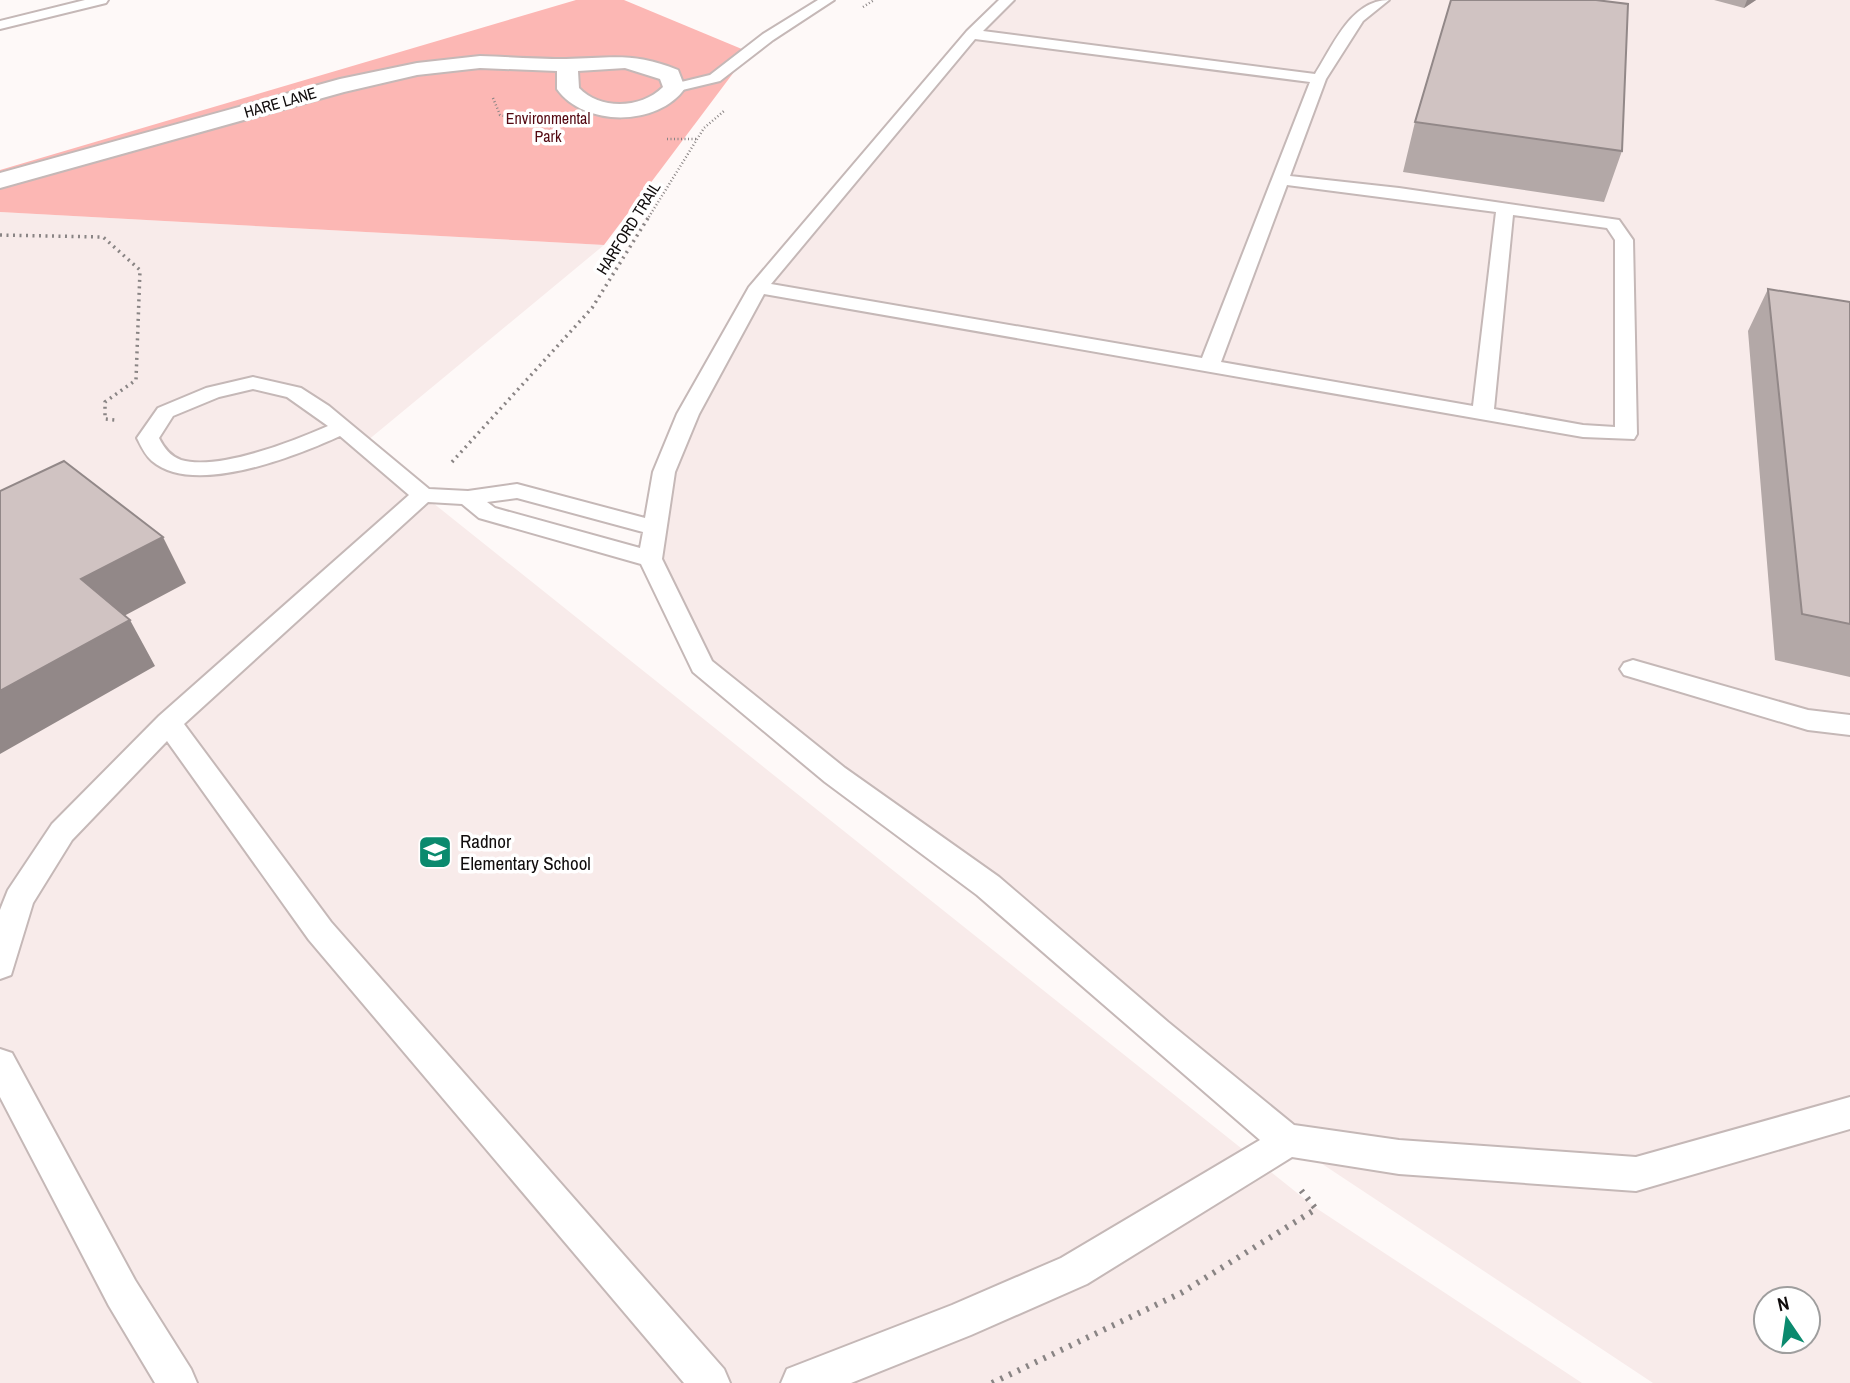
<svg xmlns="http://www.w3.org/2000/svg" width="1850" height="1383" font-family="'Archivo Narrow',sans-serif">
	<style>
		.built { fill: #f8ebea; fill-rule: evenodd }
		.green { fill: #fcb7b4 }
		.lines { fill: none; stroke-linecap: round; stroke-linejoin: round }
		.lane-casing { stroke: #c5b8b7; stroke-width: 4 }
		.street-casing { stroke: #c5b8b7; stroke-width: 4 }
		.path-far2 { stroke: #898484; stroke-width: 2.5; stroke-dasharray: 1 2.5; stroke-linecap: butt }
		.path-far1 { stroke: #898484; stroke-width: 3.5; stroke-dasharray: 2 4.5; stroke-linecap: butt }
		.path { stroke: #898484; stroke-width: 6; stroke-dasharray: 2.5 7; stroke-linecap: butt }
		.lane { fill: #fff; fill-rule: evenodd }
		.street { fill: #fff; fill-rule: evenodd }
		.wall { fill: #b3a8a7 }
		.shaded-wall { fill: #928888 }
		.building { fill: #d0c3c2; stroke: #928888; stroke-width: 2 }
		.labels { text-anchor: middle; stroke-width: 7; stroke-linejoin: round; paint-order: stroke }
		.far-street-label { font-size: 16px; fill: #100c0c; stroke: #fff }
		.far-park-label { font-size: 16px; fill: #540912; stroke: #fff }
		.poi-label { font-size: 19px; fill: #100c0c; stroke: #fff; text-anchor: start }
	</style>
	<rect width="100%" height="100%" fill="#fef9f8"/>
	<path class="built" d="M1007 0H1850V1383H1653L1286 1140 702 666 650 559 664 472 758 287ZM1766 1299H1808V1341H1766Z
		M0 212 604 245 367 441 423 495 1316 1208 1582 1383H0Z"/>
	<path class="green" d="M576 0H624L749 52 604 245 0 212V170Z"/>
	<g class="lines">
		<g class="lane-casing">
			<path id="lane" d="M85 0H108L106 3 0 29V21Z
				M818 0H834L773 40 720 81 674 92 667 88 669 85 710 75 763 34Z
				M999 0H1014L983 31 1315 74C1333 46 1351 0 1389 0L1363 21 1326 79 1290 176 1399 188 1619 220 1633 240 1637 434 1634 439 1583 437 764 294 699 414 675 472 662 559 712 661 845 768 999 877 1168 1022 1294 1125 1399 1140 1636 1157 1850 1097V1129L1636 1191 1399 1174 1292 1157 1087 1284 971 1335 851 1383H781L787 1369 952 1305 1061 1258 1260 1140 977 895 825 782 693 672 641 564 479 518 462 504 428 502 184 724 331 922 724 1369 730 1383H684L309 940 167 741 72 840 33 903 11 975 0 979V910L8 890 52 824 159 716 409 495 340 436C296 456 194 497 152 461 145 455 141 446 137 438L158 408 206 388 253 377 301 388 329 406 429 489 468 491 517 484 645 518 653 472 677 414 749 287 967 31ZM975 39 1310 82 1202 358 771 284ZM1287 185 1496 212 1473 406 1221 362ZM1513 215 1607 228 1615 240V427L1583 425 1494 409ZM253 389 287 397 328 426C294 441 218 471 181 460 170 456 164 448 159 438L173 416 219 397ZM517 498 643 532 640 548 495 508 487 502Z
				M1633 660 1808 710 1850 715V735L1808 730 1624 675 1620 669 1624 663Z
				M0 1049 12 1053 135 1280 191 1369 197 1383H155L109 1306 0 1097Z"/>
		</g>
		<g class="street-casing">
			<path id="street" d="M480 56C509 57 538 59 566 59 611 58 634 52 678 70L685 88C658 127 584 127 557 89V71L480 68 417 75 344 92 0 188V173L340 79 417 63ZM625 68 660 79 663 87C641 109 600 110 579 88L578 71Z"/>
		</g>
		<path class="path-far2" d="M863 7 874 0
			M493 98 500 115 555 128
			M667 139H698
			M647 220 704 128 724 111"/>
		<path class="path-far1" d="M0 235 103 237 140 270 136 380 105 402V419L115 420
			M452 462 592 308 648 218"/>
		<path class="path" d="M992 1383 1181 1293 1316 1209 1300 1189"/>
		<use href="#lane" class="lane"/>
		<use href="#street" class="street"/>
	</g>
	<path class="wall" d="M1714 0H1756L1744 8Z
		M1415 122 1622 151 1604 202 1403 172Z
		M1768 289 1850 302V677L1775 660 1748 331Z"/>
	<path class="shaded-wall" d="M1747 0H1756L1744 8Z
		M163 537 186 583 107 625 81 579Z
		M130 620 155 666 0 754V691Z"/>
	<path class="building" d="M1451 0H1596L1628 4 1622 151 1415 122Z
		M1768 289 1850 302V624L1802 614Z
		M64 461 163 537 81 579 130 620 0 691V491Z"/>
	<defs>
		<g id="school-square" transform="scale(1.75)"><rect x="-9" y="-9" width="18" height="18" rx="4" fill="#0b8a6e" stroke="#fff"/><path d="M0-5L7-2L0 1L-7-2ZM-4 1L0 2.5L4 1V4Q0 6-4 4Z" fill="#fff"/></g>
	</defs>
	<g fill-rule="evenodd">
		<use href="#school-square" x="435" y="852"/>
	</g>
	<g class="labels">
		<g class="far-street-label">
			<text transform="translate(280 102) rotate(-16)" y="6">HARE LANE</text>
			<text transform="translate(628 228) rotate(-58)" y="6">HARFORD TRAIL</text>
		</g>
		<g class="far-park-label">
			<text x="548" y="124">Environmental<tspan x="548" dy="18">Park</tspan></text>
		</g>
		<g class="poi-label">
			<text x="460" y="848">Radnor<tspan x="460" dy="22">Elementary School</tspan></text>
		</g>
	</g>
	<g transform="translate(1787 1320) rotate(347)"><circle r="33" fill="#ffffff" stroke="#9f9e9e" stroke-width="2"/>
	<path d="M0-5L12 26L0 18L-12 26Z" fill="#0b8a6e"/>
	<text y="-10" font-size="19" font-weight="bold" text-anchor="middle" fill="#100c0c">N</text>
	</g>
</svg>
